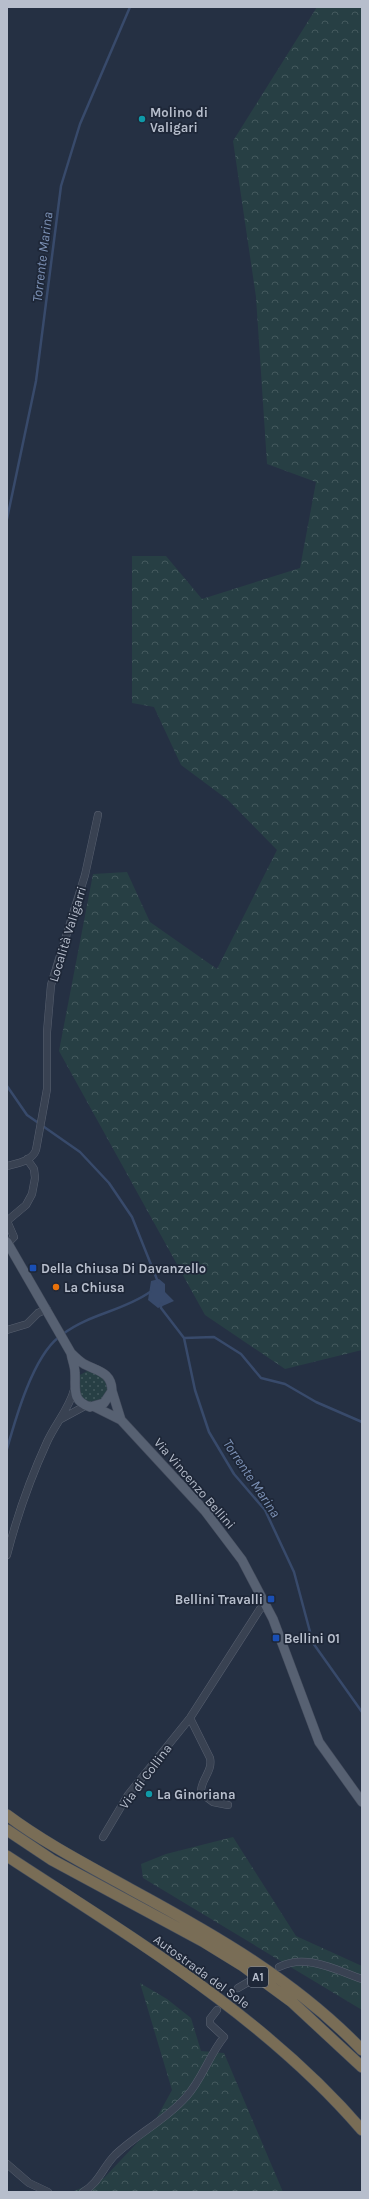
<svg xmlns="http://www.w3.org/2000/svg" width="369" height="2199" font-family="Karla,sans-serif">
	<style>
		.grass { fill: url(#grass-dots) }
		.forest { fill: url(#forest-crowns) }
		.water { fill: #384a6b }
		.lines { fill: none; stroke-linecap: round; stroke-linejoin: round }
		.stream { stroke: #384a6b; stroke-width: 2.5 }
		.minor-tunnel { stroke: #3b4558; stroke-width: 7; stroke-dasharray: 7 3.5; stroke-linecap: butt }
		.minor-casing { stroke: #586070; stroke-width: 8 }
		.major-casing { stroke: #434b5c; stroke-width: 10 }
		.highway-casing { stroke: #444d5d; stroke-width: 12 }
		.minor { stroke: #394252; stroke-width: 7 }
		.major { stroke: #576172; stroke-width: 9 }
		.highway { stroke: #796d56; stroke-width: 11 }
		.culture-dot { fill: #0f9aa8; stroke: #1e2738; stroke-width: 1.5 }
		.transit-dot { fill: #1a4fb4; stroke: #1e2738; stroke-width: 1.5 }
		.food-dot { fill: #e8710a; stroke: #1e2738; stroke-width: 1.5 }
		.labels { text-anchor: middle; stroke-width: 3.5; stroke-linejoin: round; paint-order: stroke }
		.shield { fill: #1e2738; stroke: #8991a0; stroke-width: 1 }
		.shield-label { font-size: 12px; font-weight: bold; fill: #b7becc }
		.poi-label { font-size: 13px; font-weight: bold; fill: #b7becc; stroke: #1e2738; text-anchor: start }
		.street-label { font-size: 13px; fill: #b7becc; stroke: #1e2738 }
		.water-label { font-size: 14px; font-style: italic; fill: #7c91b5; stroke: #1e2738 }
	</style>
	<defs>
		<pattern id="grass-dots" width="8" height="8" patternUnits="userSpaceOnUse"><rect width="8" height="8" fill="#273f44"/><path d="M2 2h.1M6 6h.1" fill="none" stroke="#44595e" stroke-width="1.8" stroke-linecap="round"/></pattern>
		<pattern id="forest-crowns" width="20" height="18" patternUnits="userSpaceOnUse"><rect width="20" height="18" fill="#273f44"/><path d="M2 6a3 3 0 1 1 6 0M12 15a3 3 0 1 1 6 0" fill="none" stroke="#44595e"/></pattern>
	</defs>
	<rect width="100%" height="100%" fill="#253043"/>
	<path class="grass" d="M91 1369 100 1371 112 1391 95 1407 75 1395 78 1376Z"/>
	<path class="forest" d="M317 7H362V1350L285 1369 205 1315 59 1051 93 874 127 872 150 922 217 969 277 850 228 800 181 765 154 707 132 703V556H166L202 599 300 568 316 482 267 464 256 297 233 141Z
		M233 1837 296 1936 362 1966V2010L143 1878 141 1864 166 1854Z
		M140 1983 167 1999 191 2018 201 2051 224 2053 283 2192H72L104 2178 151 2128 172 2090Z"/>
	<path class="water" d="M159 1279 165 1284V1292L174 1301 158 1308 148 1300 151 1281Z"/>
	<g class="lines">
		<path class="stream" d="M7 519 36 381 61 186 80 124 130 7
			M7 1086 27 1115 80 1152 109 1183 132 1217 158 1282
			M161 1304V1308L184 1338 195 1390 209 1432 234 1474 265 1510 294 1572 313 1643 362 1712
			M63 1334C89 1314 123 1311 150 1292
			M184 1338 214 1337 241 1354 261 1378 285 1384 316 1402 362 1422
			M7 1449C16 1417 33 1357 59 1337"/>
		<path class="minor-tunnel" d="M221 2004 238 1988"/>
		<g class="minor-casing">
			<path id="minor" d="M7 1166C18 1163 32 1161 36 1150L47 1089V1032L51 985 85 875 98 815
				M8 1243 14 1237 7 1221 26 1205 32 1194 35 1178 34 1169 27 1159
				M7 1330 27 1324 38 1313 47 1309
				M61 1419 85 1406
				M7 1555C17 1516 30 1479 47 1442 55 1424 69 1409 74 1390
				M190 1718 210 1758C213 1772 200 1780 201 1793L213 1802 228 1805
				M103 1837 128 1795 190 1718 260 1609 267 1606
				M279 1967C306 1953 336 1970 362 1979
				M238 1988 250 1981
				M7 2164 29 2183 48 2192
				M83 2192C99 2183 103 2167 115 2155 137 2134 166 2120 186 2097 202 2080 209 2055 224 2037L210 2024V2019L217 2010"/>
		</g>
		<g class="major-casing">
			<path id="major" d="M7 1242 71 1353C72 1360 75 1366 75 1373 76 1388 71 1401 90 1407L104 1403 112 1391C112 1372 97 1371 84 1364 79 1361 75 1357 71 1353
				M112 1391 121 1420
				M95 1407 121 1420 205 1511 242 1560 273 1619 319 1742 362 1802"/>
		</g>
		<g class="highway-casing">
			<path id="highway" d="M7 1815C46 1844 89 1866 132 1890 215 1935 296 1981 362 2050
				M7 1830 52 1860 204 1942 243 1966 292 2002 362 2067
				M7 1856C132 1938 264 2016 362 2130"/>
		</g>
		<use href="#minor" class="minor"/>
		<use href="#major" class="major"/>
		<use href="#highway" class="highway"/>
	</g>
	<g class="culture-dot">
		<circle cx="142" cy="119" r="4"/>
		<circle cx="149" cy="1794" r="4"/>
	</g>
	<g class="transit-dot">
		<rect x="29" y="1264" width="8" height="8" rx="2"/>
		<rect x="267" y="1595" width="8" height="8" rx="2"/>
		<rect x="272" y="1634" width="8" height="8" rx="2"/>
	</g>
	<circle class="food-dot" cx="56" cy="1287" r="4"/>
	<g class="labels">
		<rect class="shield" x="248" y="1967" width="20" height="20" rx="3"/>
		<g class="shield-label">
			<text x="258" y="1981">A1</text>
		</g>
		<g class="poi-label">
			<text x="150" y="117">Molino di<tspan x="150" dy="15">Valigari</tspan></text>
			<text x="41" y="1273">Della Chiusa Di Davanzello</text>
			<text x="64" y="1292">La Chiusa</text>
			<text x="263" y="1604" text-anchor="end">Bellini Travalli</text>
			<text x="284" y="1643">Bellini 01</text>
			<text x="157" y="1799">La Ginoriana</text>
		</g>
		<g class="street-label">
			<text transform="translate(67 934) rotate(-73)" y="5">Località Valigarri</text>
			<text transform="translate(195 1483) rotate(49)" y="5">Via Vincenzo Bellini</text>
			<text transform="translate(145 1776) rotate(-53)" y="5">Via di Collina</text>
			<text transform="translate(202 1971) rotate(36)" y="5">Autostrada del Sole</text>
		</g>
		<g class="water-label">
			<text transform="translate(42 257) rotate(-83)" y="5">Torrente Marina</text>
			<text transform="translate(252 1478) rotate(56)" y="5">Torrente Marina</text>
		</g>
	</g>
	<rect width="369" height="2199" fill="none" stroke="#b7becc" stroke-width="16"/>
</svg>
